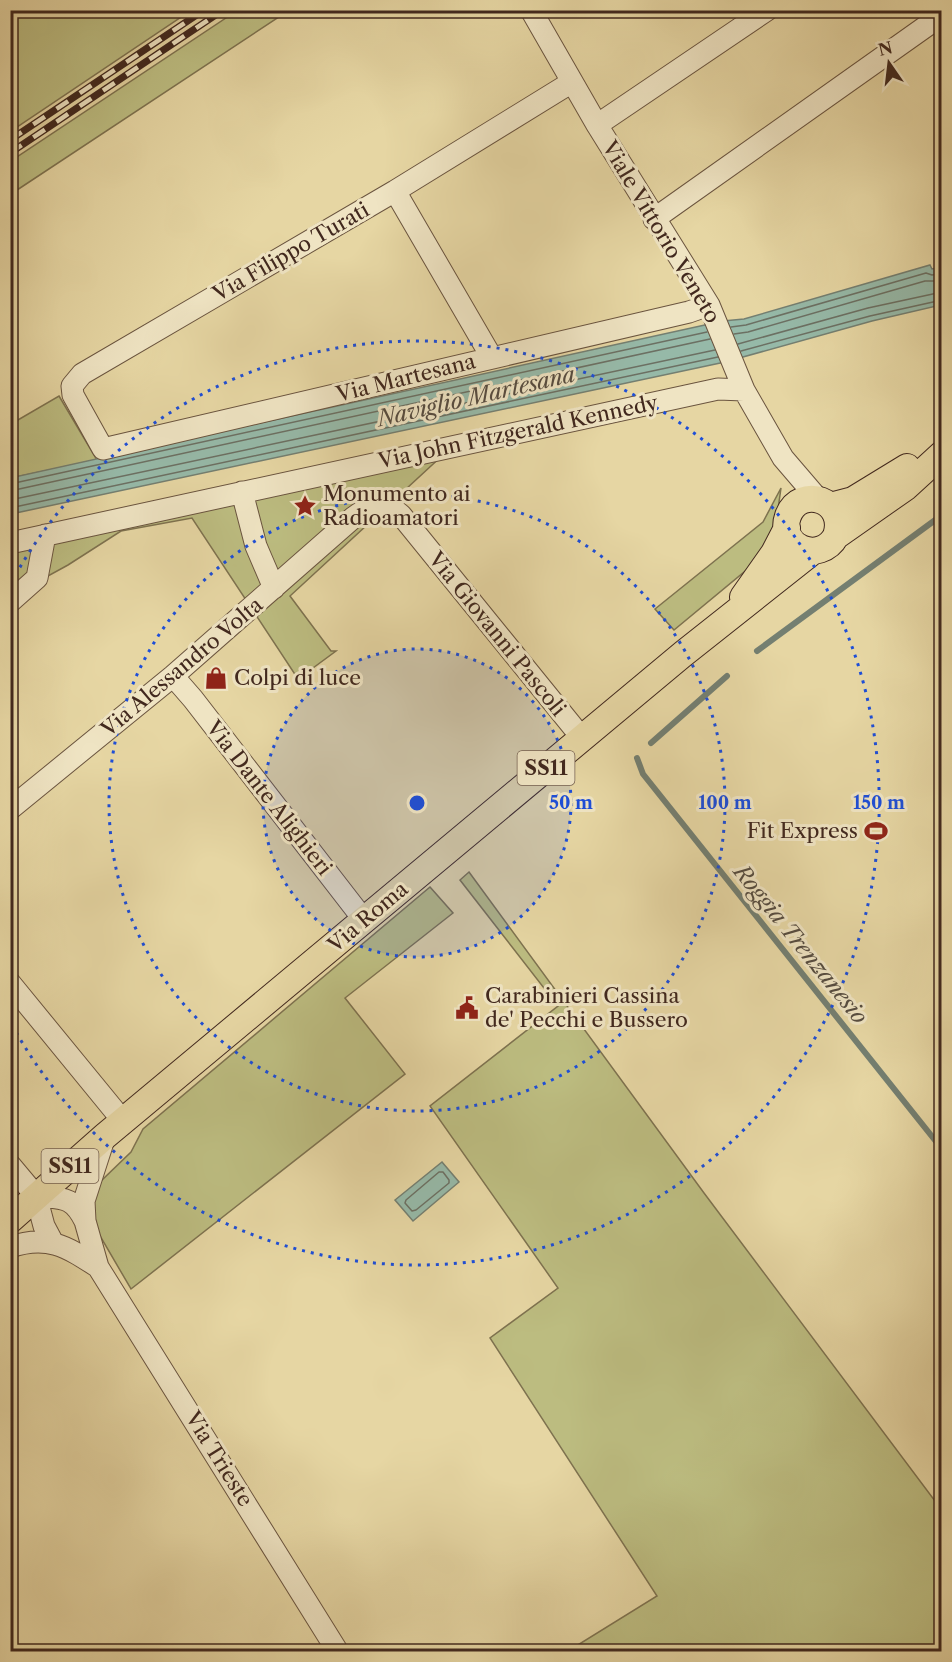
<svg xmlns="http://www.w3.org/2000/svg" width="952" height="1662" font-family="'Libre Caslon Text',serif">
	<style>
		.green { fill: #bcbc80; stroke: #7e724f; stroke-width: 1.5 }
		.water { fill: #96b9a8; stroke: #747f71; stroke-width: 1.5 }
		.lines { fill: none; stroke-linecap: round; stroke-linejoin: round }
		.shore { stroke: #6c7063; stroke-width: 1.5 }
		.stream { stroke: #747f71; stroke-width: 6 }
		.minor-casing { stroke: #6a543f; stroke-width: 23 }
		.major-casing { stroke: #41281e; stroke-width: 28 }
		.minor { stroke: #efe4c3; stroke-width: 21 }
		.major { stroke: #e6d6a3; stroke-width: 26 }
		.rail-casing { stroke: #41281e; stroke-width: 7 }
		.rail { stroke: #efe4c3; stroke-width: 4.5; stroke-dasharray: 14; stroke-linecap: butt }
		.ring { fill: none; stroke: #1d4ed8; stroke-width: 3; stroke-dasharray: 3 6 }
		.labels { text-anchor: middle; stroke-width: 6; stroke-linejoin: round; paint-order: stroke }
		.shield { fill: #efe4c3; stroke: #756050; stroke-width: 1.5 }
		.shield-label { font-size: 20px; font-weight: bold; fill: #41281e }
		.street-label { font-size: 21px; fill: #41281e; stroke: #efe4c3 }
		.poi-label { font-size: 21px; fill: #41281e; stroke: #efe4c3; text-anchor: start }
		.water-label { font-size: 22px; font-style: italic; fill: #564c40; stroke: #efe4c3 }
		.centre { fill: #1d4ed8; stroke: #efe4c3; stroke-width: 3 }
		.ring-label { font-size: 18px; text-anchor: middle; font-weight: bold; fill: #1d4ed8; stroke: #efe4c3; stroke-width: 6; stroke-linejoin: round; paint-order: stroke }
	</style>
	<rect width="100%" height="100%" fill="#e6d6a3"/>
	<filter id="stains"><feTurbulence type="fractalNoise" baseFrequency=".00333" numOctaves="4"/><feColorMatrix values="0 0 0 0 .2 0 0 0 0 .09 0 0 0 0 .02 0 0 0 .5 -.17"/></filter>
	<radialGradient id="worn" r=".72"><stop offset=".6" stop-color="#630" stop-opacity="0"/><stop offset="1" stop-color="#630" stop-opacity=".3"/></radialGradient>
	<path class="green" d="M11 10H190V11L11 131Z
		M238 10 288 11 11 194V161Z
		M59 396 97 460 11 478V424Z
		M457 442 290 596 331 651H336L298 679 192 518 121 531 68 565 35 583 11 603V538Z
		M781 488 775 530 767 553 674 630 655 609 763 522Z
		M469 872 704 1193 941 1509V1651H568L657 1596 490 1338 558 1288 430 1106 558 1006 460 880Z
		M430 887 453 913 345 998 405 1074 131 1289 96 1229 92 1209 100 1182 131 1152 143 1129Z"/>
	<path class="water" d="M930 265 932 269 941 267V305L872 321 725 362 11 514 10 478 723 321 744 319Z
		M442 1162 459 1182 413 1221 395 1200Z"/>
	<g class="lines">
		<path class="shore" d="M731 327 746 325 926 273 932 275 942 273
			M734 334 748 332 925 281H942
			M738 344 868 308 942 292
			M741 351 870 316 942 300
			M10 484 707 332
			M10 491 710 339
			M10 500 715 350
			M10 508 718 357
			M439 1172H443L449 1180V1183L416 1210 412 1211 405 1203 406 1200Z"/>
		<path class="stream" d="M757 651 942 515
			M651 743 727 676
			M637 758 643 774 942 1149"/>
		<g class="minor-casing">
			<path id="minor" d="M531 10 597 125 709 305 744 390 783 458 819 500
				M572 82 395 191 82 374 72 386 73 395 103 449 689 312 709 305
				M597 125 767 10
				M395 191 492 358
				M654 219 942 15
				M242 492 256 546 274 588
				M10 543 718 389 744 390
				M10 602 37 578 45 535
				M173 676 193 699 364 920
				M10 809 173 676 354 517C365 509 375 504 389 505L401 515 582 738
				M10 983 123 1121
				M105 1136 84 1201 85 1221 98 1267 338 1652
				M10 1165 36 1196 44 1226 53 1243
				M36 1196C62 1199 72 1195 85 1221
				M10 1247C48 1234 67 1247 98 1267"/>
		</g>
		<g class="major-casing">
			<path id="major" d="M830 506 853 500 907 467
				M836 536C848 500 800 484 788 516 777 547 820 565 836 536L906 487 942 454
				M743 597 774 553 787 528
				M10 1220 105 1136 683 654 813 551"/>
		</g>
		<use href="#minor" class="minor"/>
		<use href="#major" class="major"/>
		<g class="rail-casing">
			<path id="rail" d="M10 140 204 10
				M10 153 223 10"/>
		</g>
		<use href="#rail" class="rail"/>
	</g>
	<circle cx="417" cy="803" r="154" fill="#1d4ed8" fill-opacity=".12"/>
	<g class="ring">
		<circle cx="417" cy="803" r="154"/>
		<circle cx="417" cy="803" r="308"/>
		<path d="M11 583A462 462 0 1 1 11 1023"/>
	</g>
	<defs>
		<g id="sight-bare" transform="scale(1.8)"><path d="M0-6L1.8-2.2L6-1.7L2.9 1.2L3.7 5.4L0 3.3L-3.7 5.4L-2.9 1.2L-6-1.7L-1.8-2.2Z" fill="#8f2418" stroke="#efe4c3" stroke-width="2.5" paint-order="stroke"/></g>
		<g id="shop-bare" transform="scale(1.8)"><path d="M-5-2.5h2.3a2.7 3.5 0 0 1 5.4 0H5L5.5 6h-11ZM-1.5-2.5h3a1.5 2.3 0 0 0-3 0Z" fill="#8f2418" stroke="#efe4c3" stroke-width="2.5" paint-order="stroke"/></g>
		<g id="stadium-bare" transform="scale(1.8)"><path d="M0-5a6.5 5 0 1 0 0 10a6.5 5 0 1 0 0-10ZM-3.5-1.8h7v3.6h-7Z" fill="#8f2418" stroke="#efe4c3" stroke-width="2.5" paint-order="stroke"/></g>
		<g id="civic-bare" transform="scale(1.8)"><path d="M-.6-6.5H3V-4.5H.6V-3L4-1V1h2V6H-6V1h2V-1L-.6-3ZM-1.2 2.5V6h2.4V2.5Z" fill="#8f2418" stroke="#efe4c3" stroke-width="2.5" paint-order="stroke"/></g>
	</defs>
	<g fill-rule="evenodd">
		<use href="#sight-bare" x="305" y="506"/>
		<use href="#shop-bare" x="216" y="678"/>
		<use href="#stadium-bare" x="876" y="831"/>
		<use href="#civic-bare" x="467" y="1008"/>
	</g>
	<g class="labels">
		<g class="shield">
			<rect x="517.5" y="751" width="57" height="34" rx="4.5"/>
			<rect x="41.5" y="1149" width="57" height="34" rx="4.5"/>
		</g>
		<g class="shield-label">
			<text x="546" y="775">SS11</text>
			<text x="70" y="1173">SS11</text>
		</g>
		<g class="street-label">
			<text transform="translate(661 232) rotate(59)" y="7">Viale Vittorio Veneto</text>
			<text transform="translate(291 252) rotate(-30)" y="7">Via Filippo Turati</text>
			<text transform="translate(406 378) rotate(-14)" y="7">Via Martesana</text>
			<text transform="translate(518 432) rotate(-12)" y="7">Via John Fitzgerald Kennedy</text>
			<text transform="translate(497 634) rotate(51)" y="7">Via Giovanni Pascoli</text>
			<text transform="translate(182 667) rotate(-40)" y="7">Via Alessandro Volta</text>
			<text transform="translate(269 798) rotate(52)" y="7">Via Dante Alighieri</text>
			<text transform="translate(368 917) rotate(-40)" y="7">Via Roma</text>
			<text transform="translate(219 1459) rotate(58)" y="7">Via Trieste</text>
		</g>
		<g class="poi-label">
			<text x="323" y="501">Monumento ai<tspan x="323" dy="24">Radioamatori</tspan></text>
			<text x="234" y="685">Colpi di luce</text>
			<text x="858" y="838" text-anchor="end">Fit Express</text>
			<text x="485" y="1003">Carabinieri Cassina<tspan x="485" dy="24">de' Pecchi e Bussero</tspan></text>
		</g>
		<g class="water-label">
			<text transform="translate(476 396) rotate(-13)" y="8">Naviglio Martesana</text>
			<text transform="translate(801 944) rotate(51)" y="8">Roggia Trenzanesio</text>
		</g>
	</g>
	<circle cx="417" cy="803" r="9" class="centre"/>
	<g class="ring-label">
		<text x="571" y="809">50 m</text>
		<text x="725" y="809">100 m</text>
		<text x="879" y="809">150 m</text>
	</g>
	<rect width="952" height="1662" fill="none" stroke="#e6d6a3" stroke-width="36"/>
	<rect x="12" y="12" width="928" height="1638" fill="none" stroke="#41281e" stroke-width="3"/>
	<rect x="18" y="18" width="916" height="1626" fill="none" stroke="#41281e" stroke-width="1.5"/>
	<g transform="translate(889 63) rotate(346)" stroke="#efe4c3" stroke-width="4.5" paint-order="stroke">
	<path d="M0-4.5L10 22L0 15L-10 22Z" fill="#41281e"/>
	<text y="-9" font-size="16" font-weight="bold" text-anchor="middle" fill="#41281e">N</text>
	</g>
	<rect width="100%" height="100%" filter="url(#stains)"/>
	<rect width="100%" height="100%" fill="url(#worn)"/>
</svg>
